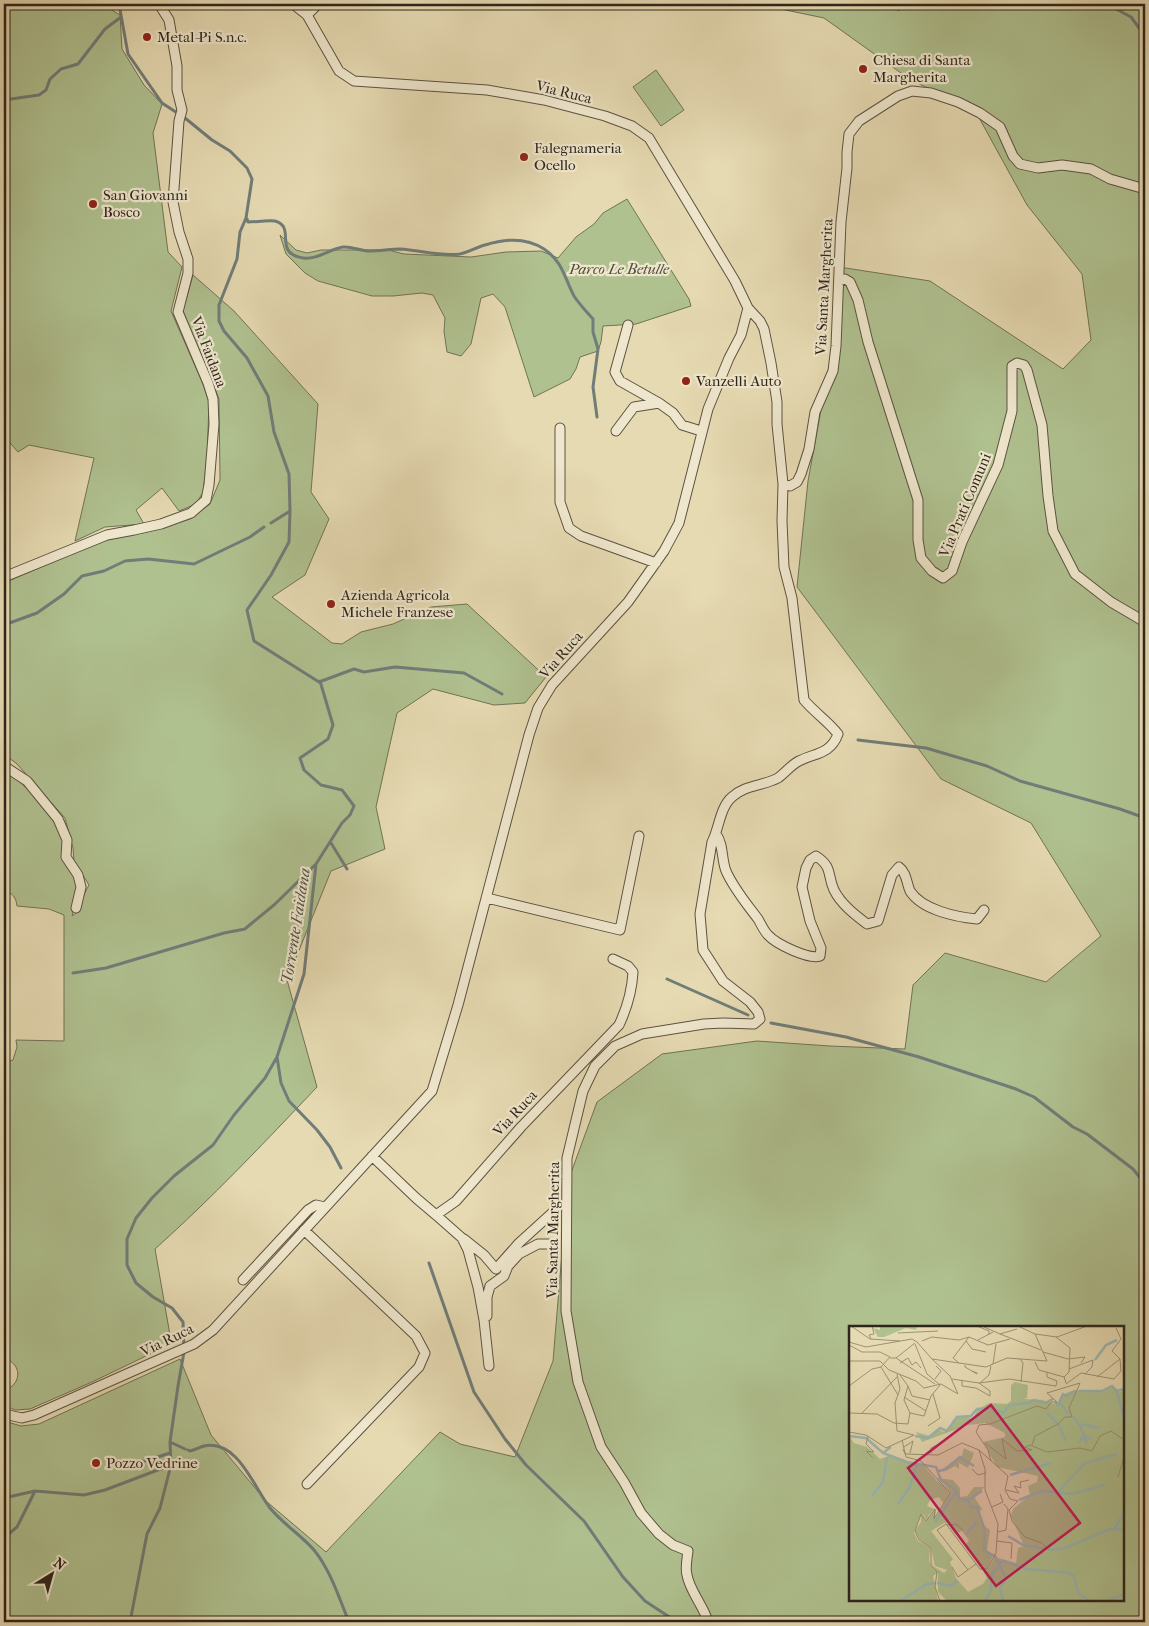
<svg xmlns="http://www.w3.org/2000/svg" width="1149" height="1626" font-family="'IM FELL French Canon',serif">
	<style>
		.green { fill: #b0c190; stroke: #707356; fill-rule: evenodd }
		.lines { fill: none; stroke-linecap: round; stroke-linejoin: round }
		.stream { stroke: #707d79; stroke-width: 3 }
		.street-casing { stroke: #5d5241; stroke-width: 11 }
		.street { stroke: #efe7cd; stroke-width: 9 }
		.poi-dot { fill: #8f2418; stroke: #efe7cd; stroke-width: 2 }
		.labels { text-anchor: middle; stroke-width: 4.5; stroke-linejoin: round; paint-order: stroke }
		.poi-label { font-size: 15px; fill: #2f251b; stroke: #efe7cd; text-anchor: start }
		.street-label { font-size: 15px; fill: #2f251b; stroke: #efe7cd }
		.park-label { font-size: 15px; font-style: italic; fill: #4f4c38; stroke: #efe7cd }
		.water-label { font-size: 16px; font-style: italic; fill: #4f514a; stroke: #efe7cd }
		.inset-river { fill: none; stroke: #9bb8b7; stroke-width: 2.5 }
		.inset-road { fill: none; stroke: #9d9276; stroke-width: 1 }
		.view { fill: #c2185b; fill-opacity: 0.15; stroke: #c2185b; stroke-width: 2.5 }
		.inset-edge { fill: none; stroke: #2f251b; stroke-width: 2.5 }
	</style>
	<rect width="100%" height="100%" fill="#e6dab2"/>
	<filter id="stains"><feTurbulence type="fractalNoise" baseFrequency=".004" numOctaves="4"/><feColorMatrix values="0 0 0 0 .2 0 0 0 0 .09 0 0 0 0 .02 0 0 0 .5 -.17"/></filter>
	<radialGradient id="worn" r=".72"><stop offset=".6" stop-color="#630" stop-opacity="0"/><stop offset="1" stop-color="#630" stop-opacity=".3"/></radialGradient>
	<path class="green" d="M4 4H94L107 7 120 15 122 49 144 85 162 104 153 133 168 252 182 267 171 311 203 384 209 402 207 460 203 492 196 504 179 511 162 488 136 510 144 524 105 527 75 541 94 458 29 445 18 452 4 436Z
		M757 4H894L898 11 908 4H1145V1622H4V1421L21 1426 39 1424 180 1359 211 1435 266 1501 326 1552 440 1432 460 1444 515 1457 553 1361 568 1181 597 1102 662 1054 757 1041 830 1046 905 1049 913 985 945 953 1046 982 1101 936 1031 823 941 779 797 587 808 481 833 344 839 267 930 281 1063 369 1091 340 1082 274 1027 205 977 114 908 78 824 18ZM850 1327H1123V1600H850Z
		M656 70 684 110 661 126 633 87Z
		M627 199 689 299 691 306 636 324 603 326 601 342 598 351 580 357 576 369 570 379 534 397 505 307 493 294 481 298 471 344 461 356 447 352 444 331 445 318 433 295 422 293 393 296H372L318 281 305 273 286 254 280 235 296 250 307 253 321 250H388L404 254 471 257 506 252 541 251 558 258 576 237 594 224 603 213Z
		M193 275 234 311 318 404 311 492 329 519 305 575 272 597 332 643 342 644 361 632 393 624 431 607 467 604 546 677 525 703 494 705 433 689 397 713 376 807 385 849 331 871 287 980 317 1087C264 1143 212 1198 155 1249L170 1335 173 1343 92 1382 30 1409 15 1410 4 1405V1390C21 1386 23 1365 6 1359L4 1339V1062L13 1060 17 1047 16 1040 64 1041V915L49 909 17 906C16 898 13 892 4 892V818L7 816 4 813V769C25 786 46 804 59 828 66 841 61 860 68 869 70 872 74 875 77 877V896L72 916 80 910 82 898 89 885 74 861 73 848 65 818 17 764 4 754V583L102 541 147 532 190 519 210 504 220 480 219 399 183 311Z"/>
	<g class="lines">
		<path class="stream" d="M119 4 128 54 162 103 185 118 212 140 230 151 247 168 252 179 246 218 240 232 237 259 219 305V321L224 331 247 358 268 396 274 432 289 474 290 511 289 542 271 575 247 610 254 641 319 682 320 681 333 725 328 739 300 758 304 770 321 785 342 790 354 806 350 815 342 823 316 864 304 974 277 1057 265 1078 234 1115 213 1145 174 1176 152 1198 136 1218 127 1239V1265L136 1283 153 1297 172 1308 183 1322 184 1352 178 1386 170 1442 171 1465 160 1508 147 1534 130 1622
			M1107 4 1131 17 1145 36
			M4 100 39 95 46 90 50 79 61 69 78 64 105 29 121 17
			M247 219 248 222C256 222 267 220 275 221 297 227 272 253 303 258 317 260 330 249 343 247 351 246 361 251 369 251 380 251 390 249 400 249 420 250 440 257 460 254 469 252 477 247 485 245 504 239 526 237 544 249 563 262 564 277 574 296 579 304 587 312 593 319V332L598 349 593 387 597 417
			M271 523 290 511
			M4 625 37 613 64 594 82 576 104 571 125 561 148 559 194 564 250 537 264 527
			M319 682 354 669 364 672 395 667 464 673 502 694
			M858 740 926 748 987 766 1020 781 1120 809 1145 818
			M331 843 347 869
			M246 928 274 905 316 864
			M73 973 106 968 224 933 245 929
			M667 979 748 1015
			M771 1023 846 1037 919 1057 1016 1089 1034 1097 1073 1127 1087 1134 1133 1169 1145 1184
			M277 1057 281 1083 289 1101 317 1130 330 1147 341 1168
			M429 1263 474 1392 505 1439 526 1465 584 1521 623 1577 645 1601 677 1622
			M170 1442 185 1449
			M188 1450 190 1451C195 1450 200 1447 204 1446 238 1439 254 1488 270 1508 283 1524 301 1535 314 1550 331 1571 339 1598 349 1622
			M133 1462 145 1461 170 1453
			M4 1498 35 1491
			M4 1538 17 1527 35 1491 84 1495 105 1490 171 1465"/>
		<g class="street-casing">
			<path id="street" d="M307 15 318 4
				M839 281 845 279 850 282 858 300 868 342 918 500V540L921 558 932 571 943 578 952 571 962 542 998 465 1012 411V366L1017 363 1024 365 1027 370 1042 425 1048 496 1053 531 1075 574 1111 602 1145 622
				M628 325 615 372 620 381 659 403
				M560 428V502L569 528 581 536 656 563
				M616 431 634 407 659 403 673 413 682 425 701 431
				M783 484 790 486 797 482 801 474 809 449 815 412 833 371 836 346 841 222 847 168V152L849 134 859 121 898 96 912 91 931 93 958 102 980 113 1000 127 1013 156 1020 164 1038 168 1062 165 1091 169 1110 179 1145 189
				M4 577 107 535 134 530 161 524 191 513 206 500 209 485 214 424 213 399 208 383 178 312 188 273V259L179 232 173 202 179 121 182 110 177 90V66L169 20 159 4
				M4 766 27 781 58 819 67 840 66 857 78 875 81 887 76 908
				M716 834C724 845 721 858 726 871 734 889 746 903 758 919 761 924 764 931 768 935 776 944 809 960 820 956L821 948 810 921 802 887 806 868 810 860 816 856C833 867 827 875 834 890 841 904 854 914 867 924L878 921 892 875 899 867C907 873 906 882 910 891 922 910 956 917 977 919L984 910
				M487 898 620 930 639 836
				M372 1156 416 1198 436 1215 456 1201 521 1127 619 1025C627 1008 632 991 633 972L628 966 613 959
				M436 1215 462 1238 468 1250 478 1287 484 1320 489 1366
				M304 1230 416 1336 425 1353 419 1367 307 1484
				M464 1239 484 1255 496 1269 519 1243 552 1213
				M243 1280 308 1210 316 1205 325 1207
				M487 1316V1297L490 1286 504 1276 508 1266 519 1254 538 1244H549
				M4 1414 22 1418 34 1415 194 1344 213 1330 432 1091 458 1005 529 735 538 708 552 685 628 602 664 551 679 523 708 409 729 358 741 335 748 308 735 281 649 138 632 126 605 116 544 100 487 90 354 81 339 71 307 15 293 4
				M708 1622C704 1606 690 1592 687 1575 685 1568 687 1559 688 1551L673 1545 659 1534 641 1513 624 1482 601 1447 578 1382 566 1311 567 1158 583 1091 595 1066 615 1046 642 1034 704 1024 723 1023 754 1024 760 1019 758 1012 750 1002 723 981 703 950 700 914 712 842C719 829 720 807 732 797 745 785 763 786 778 778 785 773 791 765 799 761 815 753 831 754 838 734 828 721 815 713 804 700L792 598 784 567 782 521 783 484 777 424V402L771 363 764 329 760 321 748 308"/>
		</g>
		<use href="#street" class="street"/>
	</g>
	<g class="poi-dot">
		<circle cx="147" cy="37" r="5"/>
		<circle cx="863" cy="69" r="5"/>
		<circle cx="524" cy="157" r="5"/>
		<circle cx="93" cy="204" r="5"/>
		<circle cx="686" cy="381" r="5"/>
		<circle cx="331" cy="604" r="5"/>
		<circle cx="96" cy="1463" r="5"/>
	</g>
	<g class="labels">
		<g class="poi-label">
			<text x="157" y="42">Metal-Pi S.n.c.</text>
			<text x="873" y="65">Chiesa di Santa<tspan x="873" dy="17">Margherita</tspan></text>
			<text x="534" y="153">Falegnameria<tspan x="534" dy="17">Ocello</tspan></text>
			<text x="103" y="200">San Giovanni<tspan x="103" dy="17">Bosco</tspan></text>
			<text x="696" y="386">Vanzelli Auto</text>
			<text x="341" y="600">Azienda Agricola<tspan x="341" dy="17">Michele Franzese</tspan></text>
			<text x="106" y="1468">Pozzo Vedrine</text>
		</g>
		<g class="street-label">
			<text transform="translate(564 92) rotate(14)" y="5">Via Ruca</text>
			<text transform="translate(824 287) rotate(-87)" y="5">Via Santa Margherita</text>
			<text transform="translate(209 352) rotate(69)" y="5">Via Faidana</text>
			<text transform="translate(965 505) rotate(-67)" y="5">Via Prati Comuni</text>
			<text transform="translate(561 655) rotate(-49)" y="5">Via Ruca</text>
			<text transform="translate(515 1113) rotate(-47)" y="5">Via Ruca</text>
			<text transform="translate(553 1230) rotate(-89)" y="5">Via Santa Margherita</text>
			<text transform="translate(167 1340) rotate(-26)" y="5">Via Ruca</text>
		</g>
		<g class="park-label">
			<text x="619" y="274">Parco Le Betulle</text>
		</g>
		<g class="water-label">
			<text transform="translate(295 926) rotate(-81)" y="6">Torrente Faidana</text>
		</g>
	</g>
	<g transform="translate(849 1326)">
		<rect width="275" height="275" fill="#e6dab2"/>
		<path d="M31 0H68L67 4 57 2 35 11H29L24 2 31 4ZM166 56 179 59 178 72 174 73 193 74 208 79 213 69 225 64 253 66 264 61 269 67 275 64V275H98L89 266V248L83 240V236L84 240 95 247 98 244 86 240 82 222 71 214 66 205 72 196V189L75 190 76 195H78L75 189 72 188 65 207 69 215 81 222 80 234 82 241 88 247 84 250 89 275H0L1 111 5 117 18 121 31 133 42 129 63 138 68 137 76 141 88 155 96 160 100 168 94 177 90 171 81 174 78 180 85 183 79 190 78 194 87 183 86 193 101 167 96 159 88 152 104 154 111 162V171L118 170 125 161H135L126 172 133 183 130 187 133 198 141 204 138 224 144 230 137 244 133 243 135 241 116 220 120 214 113 205 106 208 99 198H106L95 197 82 205 104 233 101 236 107 252 119 266 134 258 138 252 135 246 139 243 146 231 167 237 169 222 175 220 162 190 164 183 181 169 179 160 188 156 189 150 148 141 134 116 156 111V107L136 97 119 99 73 116 67 106 80 110 90 104 95 106 102 101 104 94 116 89 124 94 128 84 140 77 158 78 162 75V59ZM115 122 125 127 119 142 110 137V143L106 140 97 145 92 144 113 130Z" fill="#b0c190"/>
		<path class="inset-river" d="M246 34 257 19 268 14M230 65H253L263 60 268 65 275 63M268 65 275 93M206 76 209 79 214 68 217 70 226 65M210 76 220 88M198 87 209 98 217 115M224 91 232 101 238 118M232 98 251 102M0 110 17 112 34 127 42 121M66 110 79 112 91 102 98 105 108 91 122 90 128 83 141 82 154 87 161 79 180 77 185 74 196 77 204 73M230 116 235 110 243 113M34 127 58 136 87 141 92 154 107 164 110 173 119 174 122 181H128L136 204 135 225 146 230 157 252 151 263 154 275M89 145 95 144 111 131 125 140M161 149 202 137M210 165 236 137 268 128M23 170 34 156 38 131M119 174 133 165M170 174 193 165 223 168 256 159M49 178 61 161 68 137M86 196 107 166M265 203 275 187M117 209 127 196M159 210 174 219 198 223M201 224 216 222 261 203 275 204M151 237 155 235 178 243 219 247 225 250 229 267 241 275M88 257 102 260 108 255M51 275 78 258 86 257M136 275 142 264 143 248 151 239M258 275 275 268"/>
		<path class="inset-road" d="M2 0 21 13 51 15M128 0 140 5V9M133 0 151 8M168 3 151 8 192 24M49 7 89 5M186 8 208 11 238 0M120 11 139 19 161 13M207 11 221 22 220 46 215 51 217 57M22 13 20 9 25 8 23 0M129 14 144 6M73 15 83 11 110 14 120 11M117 15 123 23 137 26M0 16 17 21 63 13 68 16M68 16 83 33M0 19 13 26H31L41 31 32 41 23 43 0 60M194 26 219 33 236 31 232 37M41 32H47L66 17M47 32 86 58M83 33 137 41 158 32 198 35 186 8 169 0M171 33 174 37 172 56M0 35H31L40 44 67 55 75 62 92 58 109 68 101 50 83 33M186 36 190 44 215 51M51 37 59 32 63 39 67 36 72 42M110 37 104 32 120 11M144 38 147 18M116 39V41L128 48V47L123 45M32 41 49 69M220 43 244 34 243 41 236 48M248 51 271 33 263 25 272 13 267 2M86 53 92 45 87 40M103 53 130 57 160 53 207 60 208 55 198 51V46M113 54V60L127 62 141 70V65L130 57M131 57 140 49 142 40M217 58 232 47 265 53 272 45 271 33M59 60 63 70 81 74M55 71 77 85M0 87 28 88 45 97 59 98 61 87 55 74 59 60 51 49M13 87 48 51M61 87 75 90 82 70 91 59 78 48 66 18M79 100 91 92 84 68M0 106 17 109 37 122 65 109 48 105 46 77 51 63 48 48M19 110 17 118 25 126 17 125 24 132M53 114 57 131 72 135 101 167 85 193 86 183 77 195 72 188 66 205 70 214 82 222V240L88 246 86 261 91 275M136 117 157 133 153 113 168 125 183 124 176 121 181 119 198 126 231 122 243 125 251 110 262 105 275 114M55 121 64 115 61 127M54 123 56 128 89 129 113 117 130 124 136 143V164L149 198 147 227 138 243H131L97 198 88 204 119 244M130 124 159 150 156 164 161 173 169 175 160 184 163 195 176 211 193 217 200 224M82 127V122L92 117M142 135 139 124 127 106 130 99 141 98 188 80 197 83 202 76H208L198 67 231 57 220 82 223 91H216L209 98 186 110 183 119M123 143 129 149 137 147M269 151 275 131M157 164 170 167 165 160 172 162 171 156 180 154M143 181 154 176 151 168M98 199 107 198 114 204M149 206 157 204 159 183 155 178M148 215 163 217 162 233M103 241 109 251 127 238"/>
		<path class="view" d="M142 79 231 197 147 260 59 142Z"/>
		<rect width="275" height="275" class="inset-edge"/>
	</g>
	<rect width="1149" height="1626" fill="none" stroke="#e6dab2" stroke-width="20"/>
	<rect x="5" y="5" width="1139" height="1616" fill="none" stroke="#2f251b" stroke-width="2.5"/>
	<rect x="10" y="10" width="1129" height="1606" fill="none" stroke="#2f251b"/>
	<g transform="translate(52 1574) rotate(37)" stroke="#efe7cd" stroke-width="4" paint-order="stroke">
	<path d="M0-4L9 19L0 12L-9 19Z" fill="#2f251b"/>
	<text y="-8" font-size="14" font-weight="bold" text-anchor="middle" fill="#2f251b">N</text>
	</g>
	<rect width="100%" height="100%" filter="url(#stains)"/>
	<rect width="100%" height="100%" fill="url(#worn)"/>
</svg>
